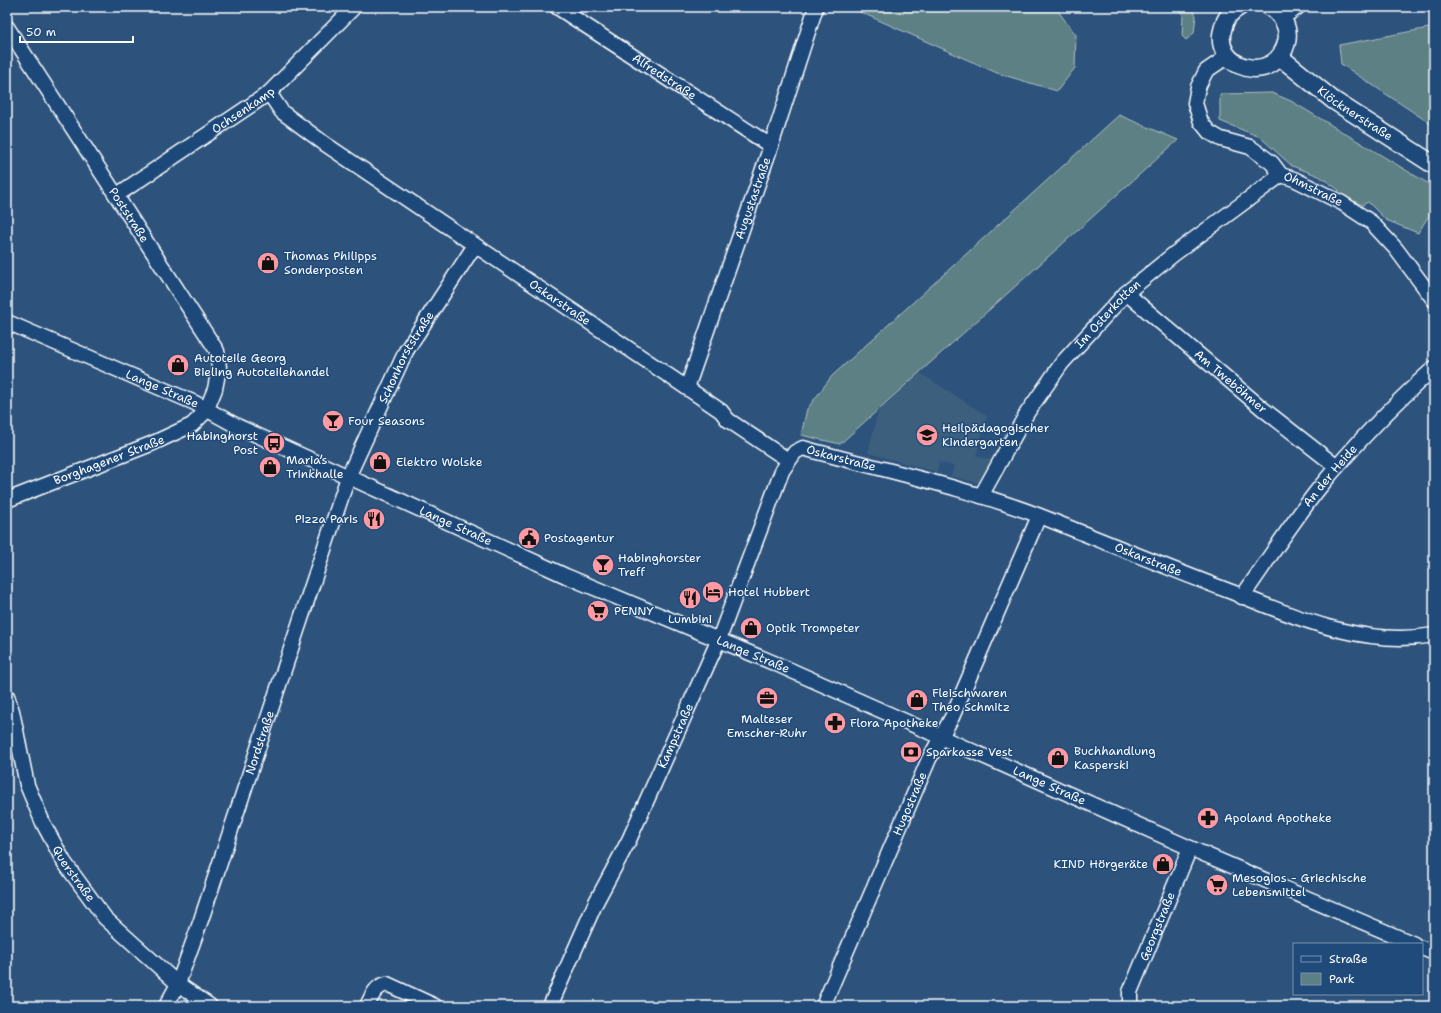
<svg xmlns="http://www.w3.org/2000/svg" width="1441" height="1013" font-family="'Shantell Sans',sans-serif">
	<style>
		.built { fill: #3d5e7e }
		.green { fill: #5d8084; stroke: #aec0c2 }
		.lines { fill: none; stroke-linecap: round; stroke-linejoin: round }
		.minor-casing { stroke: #fff; stroke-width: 17 }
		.tertiary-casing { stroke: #fff; stroke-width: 20 }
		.minor { stroke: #1f4a7a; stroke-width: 14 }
		.tertiary { stroke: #1f4a7a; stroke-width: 17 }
		.labels { text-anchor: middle; stroke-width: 3; stroke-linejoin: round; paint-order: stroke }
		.street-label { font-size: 12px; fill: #fff; stroke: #1f4a7a }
		.poi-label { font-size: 12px; fill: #fff; stroke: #1f4a7a; text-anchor: start }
	</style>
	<rect width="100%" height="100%" fill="#2d537c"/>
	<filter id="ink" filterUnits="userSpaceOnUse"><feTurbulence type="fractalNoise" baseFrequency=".025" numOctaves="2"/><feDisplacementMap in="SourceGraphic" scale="8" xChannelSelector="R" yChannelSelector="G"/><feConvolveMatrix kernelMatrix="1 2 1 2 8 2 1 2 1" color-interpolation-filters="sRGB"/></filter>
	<g filter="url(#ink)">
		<path class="built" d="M920 373 987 416 976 456 991 460 985 479 979 483 951 476 954 466 946 464 939 462 937 472 868 453 878 412Z"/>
		<path class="green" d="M849 7H1055L1076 35 1075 68 1057 91 997 73Z
			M1178 7H1191L1196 15 1194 33 1186 40 1182 36 1183 15Z
			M1434 27V126L1341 64 1339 45Z
			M1272 93 1291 101 1434 187 1433 209 1418 233 1386 220 1368 202 1362 205 1338 193 1339 190 1319 176 1292 166 1260 137 1220 121V94Z
			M1119 115 1178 140 840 444 801 435 807 409 832 376Z"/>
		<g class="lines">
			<g class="minor-casing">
				<g id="minor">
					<path id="s1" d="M557 7 771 146"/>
					<path d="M1282 18 1298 7"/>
					<path id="s2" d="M7 27 217 351 219 368 215 389 206 411 192 425 151 444 7 500"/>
					<path id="s3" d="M1228 56 1206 71 1198 87 1195 103 1201 122 1209 132 1221 139 1250 147 1272 163 1281 175 1294 179 1342 203 1371 222 1396 249 1434 300"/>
					<path id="s4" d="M269 93 282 112 325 144 687 388 721 411 728 420 788 460"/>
					<path id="s5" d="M117 195 269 93 354 7"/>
					<path id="s6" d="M1126 293 1263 409 1337 467"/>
					<path id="s7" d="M7 322 195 403 237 426 566 576 781 666 1190 848 1414 944"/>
					<path id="s8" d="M687 388 771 146 816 7"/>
					<path id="s9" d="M981 496 1027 413 1062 363 1126 293 1174 254 1281 175"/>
					<path id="s10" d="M1242 597C1268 560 1292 522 1320 487 1355 444 1393 405 1434 368"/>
					<path id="s11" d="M7 696 12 711 27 785 43 823 64 862 105 918 178 984 210 1006"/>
					<path d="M1422 948 1434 953"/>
					<path id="s12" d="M166 1006 178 984 201 920 348 477 406 351 475 245"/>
					<path d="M367 1006C372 996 375 986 387 984L435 1006"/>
					<path id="s13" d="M550 1006 596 902 629 840 719 639 782 471 795 452 803 448C882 470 964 487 1040 516 1103 541 1165 567 1229 591 1294 616 1362 648 1434 635"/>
					<path id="s14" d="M823 1006 929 759 952 717 1039 516"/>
					<path id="s15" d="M1130 1006V992L1190 848"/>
				</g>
			</g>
			<g class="tertiary-casing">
				<g id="tertiary">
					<path d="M1239 7C1231 11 1225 19 1223 28 1210 69 1277 88 1287 40 1289 26 1281 14 1270 7"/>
					<path id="s16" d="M1280 57 1333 100 1434 165"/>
				</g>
			</g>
			<use href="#minor" class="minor"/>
			<use href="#tertiary" class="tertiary"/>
		</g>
	</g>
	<defs>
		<g id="shop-disc" transform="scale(1.15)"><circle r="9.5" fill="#ff9aa2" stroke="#1f4a7a"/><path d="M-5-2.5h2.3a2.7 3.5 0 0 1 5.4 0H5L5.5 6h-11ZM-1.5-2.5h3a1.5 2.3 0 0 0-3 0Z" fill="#111"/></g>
		<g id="bar-disc" transform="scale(1.15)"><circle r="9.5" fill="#ff9aa2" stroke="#1f4a7a"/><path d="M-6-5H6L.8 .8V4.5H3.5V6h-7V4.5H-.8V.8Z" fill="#111"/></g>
		<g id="school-disc" transform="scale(1.15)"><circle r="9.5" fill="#ff9aa2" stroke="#1f4a7a"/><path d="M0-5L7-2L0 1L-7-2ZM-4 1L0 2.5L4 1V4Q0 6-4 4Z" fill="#111"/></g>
		<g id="bus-disc" transform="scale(1.15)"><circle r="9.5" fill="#ff9aa2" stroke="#1f4a7a"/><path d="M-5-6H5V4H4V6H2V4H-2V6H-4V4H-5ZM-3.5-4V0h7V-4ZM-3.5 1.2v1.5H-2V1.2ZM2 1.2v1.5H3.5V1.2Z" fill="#111"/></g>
		<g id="restaurant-disc" transform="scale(1.15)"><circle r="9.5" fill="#ff9aa2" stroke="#1f4a7a"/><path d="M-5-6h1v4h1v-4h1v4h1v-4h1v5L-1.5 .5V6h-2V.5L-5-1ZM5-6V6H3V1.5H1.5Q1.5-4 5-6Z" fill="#111"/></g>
		<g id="civic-disc" transform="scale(1.15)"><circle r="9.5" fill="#ff9aa2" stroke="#1f4a7a"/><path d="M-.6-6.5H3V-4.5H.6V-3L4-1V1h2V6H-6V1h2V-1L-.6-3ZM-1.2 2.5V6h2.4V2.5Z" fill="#111"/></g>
		<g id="hotel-disc" transform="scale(1.15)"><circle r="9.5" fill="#ff9aa2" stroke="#1f4a7a"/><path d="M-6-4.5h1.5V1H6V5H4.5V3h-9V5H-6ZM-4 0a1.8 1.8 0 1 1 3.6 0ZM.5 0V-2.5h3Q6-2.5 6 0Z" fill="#111"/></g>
		<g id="supermarket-disc" transform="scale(1.15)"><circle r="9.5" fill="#ff9aa2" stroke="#1f4a7a"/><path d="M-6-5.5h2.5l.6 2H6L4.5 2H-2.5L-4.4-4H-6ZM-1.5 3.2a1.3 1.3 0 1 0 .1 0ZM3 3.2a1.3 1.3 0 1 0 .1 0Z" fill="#111"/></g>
		<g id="office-disc" transform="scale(1.15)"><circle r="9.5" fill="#ff9aa2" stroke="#1f4a7a"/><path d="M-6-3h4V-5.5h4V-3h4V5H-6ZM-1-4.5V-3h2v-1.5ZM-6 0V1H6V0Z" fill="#111"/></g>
		<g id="pharmacy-disc" transform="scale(1.15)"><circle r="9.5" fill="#ff9aa2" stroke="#1f4a7a"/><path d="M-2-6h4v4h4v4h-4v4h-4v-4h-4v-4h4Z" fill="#111"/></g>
		<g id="bank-disc" transform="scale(1.15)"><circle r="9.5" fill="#ff9aa2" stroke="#1f4a7a"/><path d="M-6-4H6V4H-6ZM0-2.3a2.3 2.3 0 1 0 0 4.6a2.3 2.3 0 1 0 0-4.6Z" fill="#111"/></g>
	</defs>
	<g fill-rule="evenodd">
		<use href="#shop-disc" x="268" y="263"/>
		<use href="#shop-disc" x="178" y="365"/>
		<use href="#bar-disc" x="333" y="421"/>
		<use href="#school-disc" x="927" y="435"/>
		<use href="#bus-disc" x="274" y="443"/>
		<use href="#shop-disc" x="380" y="462"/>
		<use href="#shop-disc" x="270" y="467"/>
		<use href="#restaurant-disc" x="374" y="519"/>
		<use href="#civic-disc" x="529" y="538"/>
		<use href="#bar-disc" x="603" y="565"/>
		<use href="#hotel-disc" x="713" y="592"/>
		<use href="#restaurant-disc" x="690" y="598"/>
		<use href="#supermarket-disc" x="598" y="611"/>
		<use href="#shop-disc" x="751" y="628"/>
		<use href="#office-disc" x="767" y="698"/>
		<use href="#shop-disc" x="917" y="700"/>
		<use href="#pharmacy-disc" x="835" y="723"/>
		<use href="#bank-disc" x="911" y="752"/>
		<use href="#shop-disc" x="1058" y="758"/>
		<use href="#pharmacy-disc" x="1208" y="818"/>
		<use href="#shop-disc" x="1163" y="864"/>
		<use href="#supermarket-disc" x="1217" y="885"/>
	</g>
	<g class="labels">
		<g class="street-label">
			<text dy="4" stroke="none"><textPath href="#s1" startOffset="128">Alfredstraße</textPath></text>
			<text dy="4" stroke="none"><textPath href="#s5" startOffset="152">Ochsenkamp</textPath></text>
			<text dy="4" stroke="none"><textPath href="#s16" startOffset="94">Klöcknerstraße</textPath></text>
			<text dy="4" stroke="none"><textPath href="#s3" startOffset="215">Ohmstraße</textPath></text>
			<text dy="4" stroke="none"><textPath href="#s8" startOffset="201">Augustastraße</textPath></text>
			<text dy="4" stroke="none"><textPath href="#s2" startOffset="224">Poststraße</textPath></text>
			<text dy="4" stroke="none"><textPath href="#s4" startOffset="360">Oskarstraße</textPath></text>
			<text dy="4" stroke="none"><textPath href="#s9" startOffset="223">Im Osterkotten</textPath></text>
			<text dy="4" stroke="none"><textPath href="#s12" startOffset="693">Schonhorststraße</textPath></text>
			<text dy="4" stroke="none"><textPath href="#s6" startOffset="137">Am Tweböhmer</textPath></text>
			<text dy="4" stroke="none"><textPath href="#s7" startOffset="169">Lange Straße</textPath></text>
			<text transform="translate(109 460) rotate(-21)" y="4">Borghagener Straße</text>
			<text dy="4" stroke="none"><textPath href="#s13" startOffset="655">Oskarstraße</textPath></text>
			<text dy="4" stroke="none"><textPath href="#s10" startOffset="150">An der Heide</textPath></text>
			<text dy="4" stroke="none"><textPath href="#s7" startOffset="493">Lange Straße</textPath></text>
			<text dy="4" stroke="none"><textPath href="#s13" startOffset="979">Oskarstraße</textPath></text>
			<text dy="4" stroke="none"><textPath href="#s7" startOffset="817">Lange Straße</textPath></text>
			<text dy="4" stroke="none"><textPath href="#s13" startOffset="298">Kampstraße</textPath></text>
			<text dy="4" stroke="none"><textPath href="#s12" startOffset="280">Nordstraße</textPath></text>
			<text dy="4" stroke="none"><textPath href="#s7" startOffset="1141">Lange Straße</textPath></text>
			<text dy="4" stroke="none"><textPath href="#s14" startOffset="220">Hugostraße</textPath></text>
			<text dy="4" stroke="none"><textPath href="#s11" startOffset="192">Querstraße</textPath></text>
			<text dy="4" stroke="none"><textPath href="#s15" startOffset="85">Georgstraße</textPath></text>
		</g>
		<g class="poi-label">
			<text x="284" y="260">Thomas Philipps<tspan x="284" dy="14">Sonderposten</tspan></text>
			<text x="194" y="362">Autoteile Georg<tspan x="194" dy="14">Bieling Autoteilehandel</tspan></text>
			<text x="348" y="425">Four Seasons</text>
			<text x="942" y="432">Heilpädagogischer<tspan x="942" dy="14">Kindergarten</tspan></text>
			<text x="258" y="440" text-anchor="end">Habinghorst<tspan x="258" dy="14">Post</tspan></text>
			<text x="286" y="464">Maria’s<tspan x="286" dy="14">Trinkhalle</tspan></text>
			<text x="396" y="466">Elektro Wolske</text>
			<text x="358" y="523" text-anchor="end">Pizza Paris</text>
			<text x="544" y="542">Postagentur</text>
			<text x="618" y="562">Habinghorster<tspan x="618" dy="14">Treff</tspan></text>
			<text x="728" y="596">Hotel Hubbert</text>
			<text x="614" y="615">PENNY</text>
			<text x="690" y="623" text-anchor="middle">Lumbini</text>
			<text x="766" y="632">Optik Trompeter</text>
			<text x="932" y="697">Fleischwaren<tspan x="932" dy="14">Theo Schmitz</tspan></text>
			<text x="767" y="723" text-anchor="middle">Malteser<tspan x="767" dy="14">Emscher-Ruhr</tspan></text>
			<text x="850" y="727">Flora Apotheke</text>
			<text x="1074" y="755">Buchhandlung<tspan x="1074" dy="14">Kasperski</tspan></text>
			<text x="926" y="756">Sparkasse Vest</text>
			<text x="1224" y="822">Apoland Apotheke</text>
			<text x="1148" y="868" text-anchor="end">KIND Hörgeräte</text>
			<text x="1232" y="882">Mesogios - Griechische<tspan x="1232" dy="14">Lebensmittel</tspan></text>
		</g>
	</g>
	<rect width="1441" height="1013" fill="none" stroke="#1f4a7a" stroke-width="24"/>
	<rect x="12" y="12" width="1417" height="989" fill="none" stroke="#fff" stroke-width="1.5" filter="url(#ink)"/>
	<rect x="1293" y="943" width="130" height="52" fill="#1f4a7a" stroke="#7992af"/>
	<rect x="1301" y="956" width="20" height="6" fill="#1f4a7a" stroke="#7992af"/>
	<text x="1329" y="963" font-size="12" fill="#ffffff">Straße</text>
	<rect x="1301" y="973" width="20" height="12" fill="#5d8084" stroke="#7992af"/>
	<text x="1329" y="983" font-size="12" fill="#ffffff">Park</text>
	<path d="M20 36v6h113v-6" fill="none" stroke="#ffffff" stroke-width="2"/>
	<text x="26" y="36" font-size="12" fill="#ffffff" stroke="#1f4a7a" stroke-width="3" paint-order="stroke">50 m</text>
</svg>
